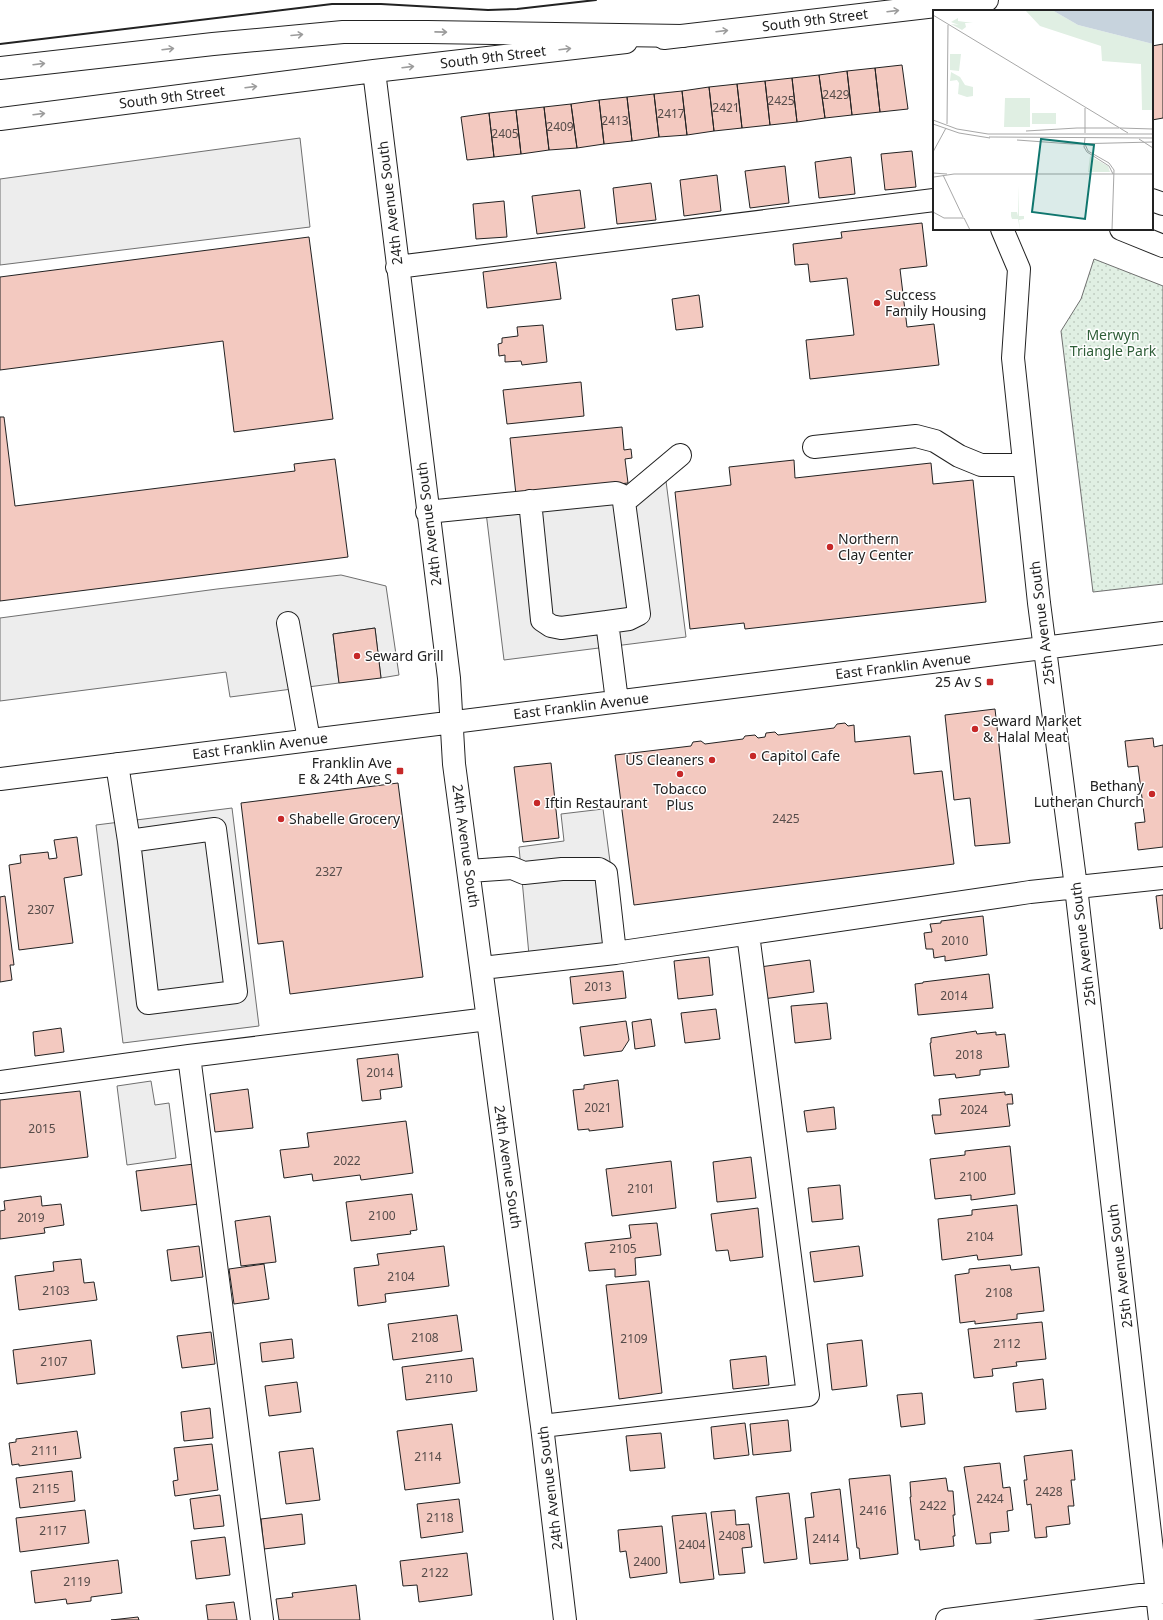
<svg xmlns="http://www.w3.org/2000/svg" width="1163" height="1620" font-family="'Noto Sans',sans-serif">
	<style>
		.grass { fill: url(#grass-dots); stroke: #6f6f6f }
		.parking { fill: #ededed; stroke: #6f6f6f }
		.building { fill: #f3c9c0; stroke: #222 }
		.lines { fill: none; stroke-linecap: round; stroke-linejoin: round }
		.minor-casing { stroke: #222; stroke-width: 24 }
		.highway-casing { stroke: #222; stroke-width: 24 }
		.minor { stroke: #fff; stroke-width: 22 }
		.highway { stroke: #fff; stroke-width: 22 }
		.wall { stroke: #222; stroke-width: 2 }
		.oneway { stroke: #9c9c9c }
		.poi-dot { fill: #c62828; stroke: #fff; stroke-width: 1.5 }
		.labels { text-anchor: middle; stroke-width: 3; stroke-linejoin: round; paint-order: stroke }
		.number-label { font-size: 12px; fill: #564c4a }
		.street-label { font-size: 14px; fill: #222; stroke: #fff }
		.poi-label { font-size: 14px; fill: #222; stroke: #fff; text-anchor: start }
		.park-label { font-size: 14px; fill: #2f5e38; stroke: #fff }
		.inset-road { fill: none; stroke: #a7a7a7; stroke-width: 1 }
		.view { fill: #0f766e; fill-opacity: 0.15; stroke: #0f766e; stroke-width: 2 }
		.inset-edge { fill: none; stroke: #222; stroke-width: 2 }
	</style>
	<defs>
		<pattern id="grass-dots" width="8" height="8" patternUnits="userSpaceOnUse"><rect width="8" height="8" fill="#e0efe3"/><path d="M2 2h.1M6 6h.1" fill="none" stroke="#c0cdc2" stroke-width="1.8" stroke-linecap="round"/></pattern>
	</defs>
	<rect width="100%" height="100%" fill="#fff"/>
	<path class="grass" d="M1094 259 1163 286V584L1093 592 1061 331 1081 299Z"/>
	<path class="parking" d="M300 138 310 227 0 265V179Z
		M666 481 686 637 504 660 485 504Z
		M341 575 386 586 399 675 381 678 375 628 333 634 339 683 230 697 226 672 0 701V618L217 589Z
		M232 808 259 1026 123 1043 96 825Z
		M603 809 621 944 529 955 519 847 564 841 561 814Z
		M151 1081 155 1105 169 1103 176 1158 127 1165 117 1086Z"/>
	<path class="building" d="M1163 44V118L1152 120V46Z
		M902 65 908 109 880 112 875 68Z
		M875 68 880 112 852 115 847 71Z
		M847 71 852 115 825 118 819 75Z
		M819 75 825 118 797 122 792 78Z
		M792 78 797 122 770 125 765 81Z
		M765 81 770 125 742 128 737 84Z
		M737 84 742 128 714 131 709 87Z
		M709 87 714 131 687 135 682 91Z
		M682 91 687 135 659 137 654 94Z
		M654 94 659 137 632 141 627 97Z
		M627 97 632 141 604 144 599 100Z
		M599 100 604 144 577 148 571 104Z
		M571 104 577 148 549 150 544 107Z
		M544 107 549 150 521 154 516 110Z
		M516 110 521 154 494 157 489 113Z
		M489 113 494 157 467 160 461 117Z
		M912 151 916 187 885 190 881 154Z
		M851 157 855 194 819 198 815 162Z
		M785 166 789 203 750 208 745 171Z
		M717 175 721 211 684 216 680 180Z
		M651 183 656 220 617 224 613 188Z
		M580 190 585 228 537 234 532 196Z
		M504 201 507 237 476 239 473 204Z
		M922 223 927 266 900 269 907 327 934 324 939 365 810 379 806 340 854 335 847 278 810 282 808 264 795 265 793 244 842 238 841 232Z
		M309 237 333 419 234 432 223 341 0 370V277Z
		M556 262 561 299 487 308 483 272Z
		M699 295 703 327 676 330 672 299Z
		M543 325 547 362 522 365 521 361 505 362V355L499 356 498 344 502 343V338L518 336 517 327Z
		M581 382 584 416 507 424 503 390Z
		M0 417H4L15 506 295 471 294 464 335 459 348 557 0 601Z
		M622 427 624 450 631 449 632 458 625 459 628 483 516 495 510 438Z
		M794 460 795 478 931 463 933 484 973 480 986 602 745 629 744 623 690 629 675 492 731 485 729 467Z
		M375 628 381 678 339 683 333 634Z
		M995 709 1010 843 975 846 970 798 954 800 945 715Z
		M845 723 848 726 854 725 855 742 910 736 914 774 942 771 954 864 634 905 615 755 691 746 693 742 701 741 705 744 743 739 745 736 755 735 758 738 765 737 766 733 775 732 778 735 834 728 837 724Z
		M1153 738 1154 747 1163 745V847L1138 850 1135 823 1145 822 1138 766 1128 767 1125 741Z
		M551 763 559 838 523 842 514 767Z
		M398 783 423 977 290 994 283 941 258 944 241 803Z
		M77 837 82 875 64 878 73 943 19 950 9 865 21 863 20 855 48 852 49 859 57 858 54 840Z
		M1163 895V928L1160 929 1156 896Z
		M5 896 14 965H10L12 980 0 982V897Z
		M983 916 987 955 945 961V956L934 958 933 949H926L924 933 932 932 930 924 941 923V921Z
		M709 957 713 995 678 999 674 961Z
		M810 960 814 992 763 999 760 967Z
		M623 971 626 998 573 1004 570 977Z
		M989 974 993 1008 918 1015 915 984 923 983V982Z
		M827 1003 831 1039 795 1043 791 1006Z
		M716 1009 720 1039 685 1043 681 1013Z
		M651 1019 655 1046 635 1049 632 1022Z
		M626 1021 629 1040 622 1051 584 1056 580 1027Z
		M61 1028 64 1052 35 1056 33 1032Z
		M976 1031 977 1034 996 1032V1035L1005 1034 1009 1067 980 1070V1075L956 1078 955 1074 934 1076 930 1043H931V1038Z
		M398 1054 402 1087 380 1090 381 1099 362 1101 357 1059Z
		M618 1080 623 1127 589 1131V1129L578 1130 573 1090 584 1089V1085Z
		M248 1089 253 1128 215 1132 210 1094Z
		M80 1091 88 1157 0 1168V1100Z
		M1005 1092V1095L1012 1094 1013 1104H1007L1010 1126 935 1134 932 1115H941L939 1099Z
		M834 1107 836 1129 807 1132 804 1111Z
		M406 1121 413 1173 361 1180 360 1175 313 1181 312 1174 284 1178 280 1150 309 1147 307 1133Z
		M1010 1146 1015 1194 971 1200V1195L935 1199 930 1159 965 1155V1151Z
		M751 1157 756 1198 717 1202 713 1162Z
		M671 1161 676 1208 612 1216 606 1169Z
		M194 1164 199 1204 141 1211 136 1171Z
		M840 1185 843 1219 812 1222 808 1188Z
		M412 1194 417 1230 410 1231 411 1234 351 1241 346 1202Z
		M41 1196 42 1206 61 1204 64 1225 44 1228 45 1233 0 1239V1211L5 1210 4 1201Z
		M1017 1205 1022 1255 978 1260 977 1255 942 1260 938 1219 972 1215V1210Z
		M758 1208 763 1257 730 1261 728 1250 716 1251 711 1214Z
		M270 1216 276 1262 241 1266 235 1221Z
		M657 1223 661 1255 635 1258 636 1275 615 1277V1269L589 1271 585 1243 631 1238 629 1225Z
		M199 1246 203 1277 171 1281 167 1250Z
		M444 1246 449 1286 385 1294 386 1302 358 1306 354 1268 379 1265 377 1254Z
		M859 1246 863 1276 814 1282 810 1252Z
		M81 1259 84 1283 94 1282 97 1300 19 1310 15 1276 54 1271 53 1262Z
		M264 1264 269 1299 234 1304 229 1269Z
		M1010 1265 1011 1270 1039 1267 1044 1311 1017 1314V1319L975 1324V1321L960 1323 955 1275 969 1273V1269Z
		M649 1281 662 1393 619 1399 606 1285Z
		M457 1315 462 1351 393 1360 388 1324Z
		M1042 1322 1046 1359 1016 1362 1017 1366 992 1369 993 1376 974 1378 968 1329Z
		M211 1332 215 1364 182 1368 177 1336Z
		M292 1339 294 1358 262 1362 260 1343Z
		M91 1340 95 1374 17 1384 13 1350Z
		M862 1340 867 1386 832 1390 827 1344Z
		M766 1356 769 1385 733 1389 730 1360Z
		M473 1358 477 1391 406 1400 402 1367Z
		M1043 1379 1046 1409 1016 1412 1013 1383Z
		M297 1382 301 1412 269 1416 265 1386Z
		M922 1393 925 1424 901 1427 897 1395Z
		M210 1408 213 1438 184 1441 181 1412Z
		M788 1420 791 1451 753 1455 750 1424Z
		M745 1423 749 1455 714 1459 711 1427Z
		M452 1424 460 1483 405 1490 397 1431Z
		M77 1431 81 1458 19 1466V1464L12 1465 9 1443 16 1442V1439Z
		M661 1433 665 1468 630 1471 626 1436Z
		M212 1444 218 1490 175 1496 173 1481 178 1480 174 1448Z
		M313 1448 320 1500 286 1504 279 1452Z
		M1072 1450 1075 1480H1071L1074 1506H1068L1070 1524 1046 1527 1047 1537 1035 1538 1031 1504 1027 1505 1024 1480H1027L1024 1456Z
		M1000 1463 1003 1488 1010 1487 1013 1510 1007 1511 1009 1531 990 1533 991 1543 976 1544 964 1467Z
		M72 1471 75 1501 20 1508 16 1478Z
		M890 1475 898 1554 860 1559 859 1548H857L849 1479Z
		M946 1478 948 1491H953L955 1515H953L955 1536H953L954 1546 920 1550 919 1540H915L910 1497H911L910 1482Z
		M840 1489 848 1560 810 1564 805 1518 814 1517 811 1493Z
		M789 1493 797 1559 764 1563 756 1497Z
		M220 1495 224 1526 194 1529 190 1499Z
		M459 1499 463 1532 421 1538 417 1504Z
		M85 1510 89 1543 20 1552 16 1518Z
		M735 1510 736 1525 749 1524 752 1547 742 1548 745 1573 719 1575 711 1512Z
		M706 1513 714 1579 680 1583 672 1516Z
		M302 1514 305 1544 264 1549 261 1519Z
		M662 1526 667 1573 630 1578 626 1551 620 1552 618 1530Z
		M225 1537 230 1575 196 1579 191 1541Z
		M467 1553 472 1595 419 1602 417 1585 403 1586 400 1561Z
		M118 1560 122 1593 91 1597V1601L67 1604 66 1599 35 1603 31 1571Z
		M356 1585 360 1620H279L276 1599 293 1597 292 1593Z
		M234 1602 237 1620H208L206 1605Z
		M138 1617 139 1620H111Z"/>
	<g class="lines">
		<g class="minor-casing">
			<path id="minor" d="M664 38 987 0
				M374 71 449 678 454 764 542 1426 565 1620
				M0 119 374 71 626 42
				M1152 200 1163 204
				M1002 229 1019 269 1013 358 1039 603 1076 887 1160 1620
				M1121 229 1163 246
				M397 267 934 200
				M814 447 916 436 935 441 959 456 981 465H1024
				M530 501 542 620 551 626 561 628 607 622
				M624 502 680 455
				M427 512 616 493 621 495 624 502 639 614 629 619 607 622 617 701
				M288 623 309 740
				M117 764 129 841 148 1003 236 992 215 829 129 841
				M0 779 1163 633
				M469 871 512 868 524 873 562 869H599L606 873 615 953
				M482 968 615 953 1030 892 1163 878
				M189 1056 262 1620
				M0 1082 189 1056 488 1019
				M542 1426 808 1395 748 934
				M947 1620 1163 1592"/>
		</g>
		<g class="highway-casing">
			<path id="highway" d="M0 68 213 44 343 32H428L683 36"/>
		</g>
		<use href="#minor" class="minor"/>
		<use href="#highway" class="highway"/>
		<path class="wall" d="M0 44 332 4H381L488 10 517 9 596 0"/>
	</g>
	<defs><path id="oneway-shaft" d="M-6 0H5M1.5-3L5.5 0L1.5 3" fill="none" stroke-width="1.6" stroke-linecap="round" stroke-linejoin="round"/></defs>
	<g class="oneway">
		<use href="#oneway-shaft" transform="translate(893 11) rotate(-7)"/>
		<use href="#oneway-shaft" transform="translate(722 31) rotate(-7)"/>
		<use href="#oneway-shaft" transform="translate(441 32) rotate(1)"/>
		<use href="#oneway-shaft" transform="translate(297 35) rotate(-5)"/>
		<use href="#oneway-shaft" transform="translate(168 49) rotate(-7)"/>
		<use href="#oneway-shaft" transform="translate(565 49) rotate(-7)"/>
		<use href="#oneway-shaft" transform="translate(39 64) rotate(-7)"/>
		<use href="#oneway-shaft" transform="translate(408 67) rotate(-7)"/>
		<use href="#oneway-shaft" transform="translate(251 87) rotate(-7)"/>
		<use href="#oneway-shaft" transform="translate(39 114) rotate(-7)"/>
	</g>
	<g class="poi-dot">
		<circle cx="877" cy="303" r="4"/>
		<circle cx="830" cy="547" r="4"/>
		<circle cx="357" cy="656" r="4"/>
		<rect x="986" y="678" width="8" height="8" rx="2"/>
		<circle cx="975" cy="729" r="4"/>
		<circle cx="753" cy="756" r="4"/>
		<circle cx="712" cy="760" r="4"/>
		<rect x="396" y="767" width="8" height="8" rx="2"/>
		<circle cx="680" cy="774" r="4"/>
		<circle cx="1152" cy="794" r="4"/>
		<circle cx="537" cy="803" r="4"/>
		<circle cx="281" cy="819" r="4"/>
	</g>
	<g class="labels">
		<g class="number-label">
			<text x="836" y="99">2429</text>
			<text x="781" y="105">2425</text>
			<text x="726" y="112">2421</text>
			<text x="671" y="118">2417</text>
			<text x="615" y="125">2413</text>
			<text x="560" y="131">2409</text>
			<text x="505" y="138">2405</text>
			<text x="786" y="823">2425</text>
			<text x="329" y="876">2327</text>
			<text x="41" y="914">2307</text>
			<text x="955" y="945">2010</text>
			<text x="598" y="991">2013</text>
			<text x="954" y="1000">2014</text>
			<text x="969" y="1059">2018</text>
			<text x="380" y="1077">2014</text>
			<text x="598" y="1112">2021</text>
			<text x="974" y="1114">2024</text>
			<text x="42" y="1133">2015</text>
			<text x="347" y="1165">2022</text>
			<text x="973" y="1181">2100</text>
			<text x="641" y="1193">2101</text>
			<text x="382" y="1220">2100</text>
			<text x="31" y="1222">2019</text>
			<text x="980" y="1241">2104</text>
			<text x="623" y="1253">2105</text>
			<text x="401" y="1281">2104</text>
			<text x="56" y="1295">2103</text>
			<text x="999" y="1297">2108</text>
			<text x="425" y="1342">2108</text>
			<text x="634" y="1343">2109</text>
			<text x="1007" y="1348">2112</text>
			<text x="54" y="1366">2107</text>
			<text x="439" y="1383">2110</text>
			<text x="45" y="1455">2111</text>
			<text x="428" y="1461">2114</text>
			<text x="46" y="1493">2115</text>
			<text x="1049" y="1496">2428</text>
			<text x="990" y="1503">2424</text>
			<text x="933" y="1510">2422</text>
			<text x="873" y="1515">2416</text>
			<text x="440" y="1522">2118</text>
			<text x="53" y="1535">2117</text>
			<text x="732" y="1540">2408</text>
			<text x="826" y="1543">2414</text>
			<text x="692" y="1549">2404</text>
			<text x="647" y="1566">2400</text>
			<text x="435" y="1577">2122</text>
			<text x="77" y="1586">2119</text>
		</g>
		<g class="street-label">
			<text transform="translate(815 20) rotate(-7)" y="5">South 9th Street</text>
			<text transform="translate(493 57) rotate(-7)" y="5">South 9th Street</text>
			<text transform="translate(172 97) rotate(-7)" y="5">South 9th Street</text>
			<text transform="translate(390 203) rotate(-97)" y="5">24th Avenue South</text>
			<text transform="translate(429 524) rotate(-97)" y="5">24th Avenue South</text>
			<text transform="translate(1042 623) rotate(-97)" y="5">25th Avenue South</text>
			<text transform="translate(903 666) rotate(-7)" y="5">East Franklin Avenue</text>
			<text transform="translate(581 706) rotate(-7)" y="5">East Franklin Avenue</text>
			<text transform="translate(260 746) rotate(-7)" y="5">East Franklin Avenue</text>
			<text transform="translate(466 846) rotate(82)" y="5">24th Avenue South</text>
			<text transform="translate(1083 944) rotate(-97)" y="5">25th Avenue South</text>
			<text transform="translate(508 1167) rotate(82)" y="5">24th Avenue South</text>
			<text transform="translate(1120 1266) rotate(-97)" y="5">25th Avenue South</text>
			<text transform="translate(550 1488) rotate(-97)" y="5">24th Avenue South</text>
		</g>
		<g class="poi-label">
			<text x="885" y="300">Success<tspan x="885" dy="16">Family Housing</tspan></text>
			<text x="838" y="544">Northern<tspan x="838" dy="16">Clay Center</tspan></text>
			<text x="365" y="661">Seward Grill</text>
			<text x="982" y="687" text-anchor="end">25 Av S</text>
			<text x="983" y="726">Seward Market<tspan x="983" dy="16">&amp; Halal Meat</tspan></text>
			<text x="761" y="761">Capitol Cafe</text>
			<text x="704" y="765" text-anchor="end">US Cleaners</text>
			<text x="392" y="768" text-anchor="end">Franklin Ave<tspan x="392" dy="16">E &amp; 24th Ave S</tspan></text>
			<text x="1144" y="791" text-anchor="end">Bethany<tspan x="1144" dy="16">Lutheran Church</tspan></text>
			<text x="680" y="794" text-anchor="middle">Tobacco<tspan x="680" dy="16">Plus</tspan></text>
			<text x="545" y="808">Iftin Restaurant</text>
			<text x="289" y="824">Shabelle Grocery</text>
		</g>
		<g class="park-label">
			<text x="1113" y="340">Merwyn<tspan x="1113" dy="16">Triangle Park</tspan></text>
		</g>
	</g>
	<g transform="translate(933 10)">
		<rect width="220" height="220" fill="#fff"/>
		<path d="M92 0H119L145 15 220 34V100H209L208 54 169 51 168 36 107 16ZM25 8V11L40 13H32L33 17 29 20 18 14 26 15 18 12ZM17 44H28L26 61 17 60ZM18 62 27 67 32 75 40 77V86L34 87 25 84 26 73 24 70 17 71ZM72 88H97V117H71ZM157 146 175 156 177 162H155ZM85 175 86 206H91V209L86 210 87 220 85 209H79L78 206V202H84L85 206Z" fill="#e0efe3"/>
		<path d="M99 103H123V114H99Z" fill="#e0efe3"/>
		<path d="M119 0H220V34L145 15Z" fill="#c7d3dd"/>
		<path class="inset-road" d="M0 5 195 123M0 110 24 119 55 124H220M0 114 26 123 57 128M14 114 15 15M144 118H186M187 118 220 119M93 121 144 118M152 123V98M56 127 220 128M152 128 151 137 154 142 176 156 180 164M206 129 220 138M84 130 139 134M139 134 220 132M152 134 155 141 176 153 181 160 179 220M0 142 13 118M0 163 14 164M10 165 30 207M1 167 21 164H220M0 202 11 208H31L37 220"/>
		<path class="view" d="M108 129 161 135 152 209 99 202Z"/>
		<rect width="220" height="220" class="inset-edge"/>
	</g>
</svg>
